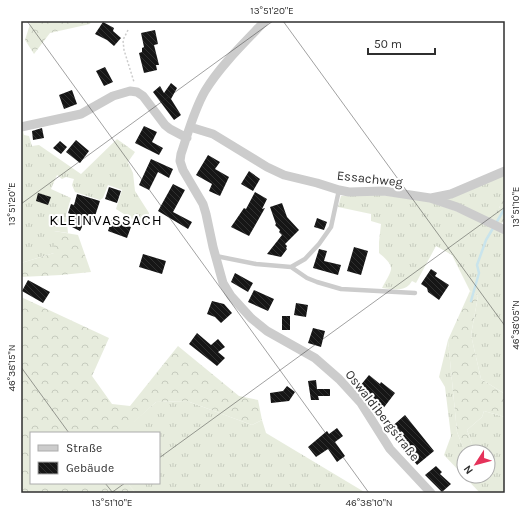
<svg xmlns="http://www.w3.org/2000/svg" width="526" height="514" font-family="Karla,sans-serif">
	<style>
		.grass { fill: url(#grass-tufts) }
		.forest { fill: url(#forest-crowns) }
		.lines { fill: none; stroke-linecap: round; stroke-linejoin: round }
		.stream { stroke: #c9e4ec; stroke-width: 2.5 }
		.building { fill: url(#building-back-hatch) }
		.path { stroke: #ccc; stroke-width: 1.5; stroke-dasharray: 2 2; stroke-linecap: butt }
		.lane { stroke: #ccc; stroke-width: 4.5 }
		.street { stroke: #ccc; stroke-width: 9 }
		.ticks { fill: none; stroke: #2f2f2f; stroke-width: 1; stroke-opacity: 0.45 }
		.labels { text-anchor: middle; stroke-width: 4; stroke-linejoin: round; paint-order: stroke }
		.street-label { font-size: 13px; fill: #2f2f2f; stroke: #fff }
		.quarter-label { font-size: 15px; letter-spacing: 1px; fill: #000; stroke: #fff }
		.neatline { fill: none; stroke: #2f2f2f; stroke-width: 1.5 }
		.ticks-label { font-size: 10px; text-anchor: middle; fill: #2f2f2f }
	</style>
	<defs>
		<pattern id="grass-tufts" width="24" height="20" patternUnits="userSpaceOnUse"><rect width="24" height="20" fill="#e7ecdd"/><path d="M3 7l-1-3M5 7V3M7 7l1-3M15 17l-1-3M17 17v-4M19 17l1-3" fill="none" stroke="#c6cbbe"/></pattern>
		<pattern id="forest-crowns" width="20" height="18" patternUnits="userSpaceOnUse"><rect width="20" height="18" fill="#e7ecdd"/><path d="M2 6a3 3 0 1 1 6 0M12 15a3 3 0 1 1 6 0" fill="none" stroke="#c6cbbe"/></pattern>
		<pattern id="building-back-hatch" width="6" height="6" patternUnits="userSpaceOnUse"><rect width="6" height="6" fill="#161616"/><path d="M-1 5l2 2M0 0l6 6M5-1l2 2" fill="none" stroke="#303030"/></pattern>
	</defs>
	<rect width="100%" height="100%" fill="#fff"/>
	<path class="grass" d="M21 130H23L24 135 29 136 32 146 39 145 81 174 117 139 135 152 128 162 133 173 135 191 149 213 146 228 116 209 122 190 108 185 103 198 100 200 75 192 72 185 74 179 66 177 62 179 57 175 51 189 71 198 66 215 68 233 54 231V253L21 263Z
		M505 174V191L503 192 496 223 441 198Z
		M365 193 424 200 470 216 505 232V394L481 379 471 335 478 296 470 291 452 255 436 246 416 283 412 281C405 293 393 289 382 288 392 269 397 268 379 253V242L381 224 371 221V214L338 207 341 196Z
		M448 340 457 432 465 452H464V476H488V452H475L467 430 482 417 484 411 505 417V493H480L444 455 451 436 445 387 439 377Z
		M187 401 252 425 262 420 266 433 366 493H136L127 483H159V433L122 432 156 402Z"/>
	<path class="forest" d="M31 21H91L90 24 50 33 34 54 25 40Z
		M505 191V219L501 225 496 223 493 215 500 207 498 204 503 192Z
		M54 231 78 235 91 272 61 275 21 277V263L54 253Z
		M470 291 478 296 471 335 481 379 505 394V417L484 411 482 417 467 430 475 452H465L457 432 448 340Z
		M21 297 109 338 92 376 112 404 130 406 178 346 239 396 258 400 262 420 252 425 187 401 156 402 122 433H31V483H127L136 493H21Z"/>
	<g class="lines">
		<path class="stream" d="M471 301 479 273 477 265 486 240 505 208"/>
	</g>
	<path class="building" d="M103 22 114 28 113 31 121 38 114 46 107 40 95 34Z
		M155 30 158 44 154 45 159 65H156L157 70 144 73 139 53 142 52V48L144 47 141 33Z
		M105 67 113 82 104 86 96 71Z
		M171 83 177 88 171 99 181 115 174 120 153 92 160 86 164 93Z
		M72 90 77 104 64 109 59 95Z
		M144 126 157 132 152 142 163 148 159 155 135 143Z
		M42 128 44 138 33 140 32 131Z
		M76 140 89 151 80 163 66 152Z
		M60 141 67 147 61 154 53 148Z
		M208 155 220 162 215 169 229 177 220 196 209 191 212 184 196 175Z
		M151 159 173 169 169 178 158 172 149 190 139 185Z
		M249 171 260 179 253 191 241 184Z
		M173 184 185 190 173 212 192 222 188 229 158 211Z
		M109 187 121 191 117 203 105 199Z
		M255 192 267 199 262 209 265 208 249 236 231 227 244 208 246 209Z
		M38 193 51 197 48 205 36 201Z
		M77 194 100 201 93 222 86 219 80 231 70 226 75 216 68 213 71 204 74 205Z
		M282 203 287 217 299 230 285 244 287 246 286 248 287 249 281 257 267 254 282 235 279 232 280 230 275 225 276 224 270 207Z
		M317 218 327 222 324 230 314 227Z
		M112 219 131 227 127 238 108 231Z
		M354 247 368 251 361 275 347 271Z
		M319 249 327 251 324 261 341 265 338 275 313 268Z
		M143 254 166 261 162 274 139 267Z
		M431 269 437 273 435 276 449 285 439 300 428 292 427 288 421 284Z
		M235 273 253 283 248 292 231 282Z
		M28 280 50 292 43 303 22 291Z
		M254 290 274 299 268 311 248 302Z
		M212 301 224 304 232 313 221 323 215 317 207 314Z
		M296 303 308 305 306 317 294 315Z
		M282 316H290V330H282Z
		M313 328 325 331 321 347 308 343Z
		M197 333 211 345 218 339 225 347 218 352 225 358 217 366 189 344Z
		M369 375 380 384 381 382 395 393 382 410 365 396 368 392 360 386Z
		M316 380 317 389H330V396H318L319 400H311L308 381Z
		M287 386 295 392 289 401 271 403 270 393 283 391Z
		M405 415 434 451 417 465 389 429Z
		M337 428 343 436 335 442 345 456 337 462 328 449 316 457 308 447 327 431 329 434Z
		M436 466 442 472 440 474 451 484 442 492 425 475Z"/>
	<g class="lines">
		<path class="path" d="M128 30 123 40 124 50 134 82"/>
		<path class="lane" d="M216 256 256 264 291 267 307 278 317 282 341 289 415 293
			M291 267 305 259 319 244 331 227 339 190"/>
		<path class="street" d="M265 21C245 42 220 66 205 91 194 110 188 133 181 154L180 161 183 170 203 204 206 214 213 247 223 283 231 296 251 318 267 331 315 358 339 379 361 403 390 449 431 493
			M21 127 81 114 113 96 130 91 137 92 143 96 165 125 170 129 187 138
			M190 127 213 134 267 167 284 175 317 183 339 190 349 192 384 191 430 198 457 207 505 230
			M431 198 451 194 505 171"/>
	</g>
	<path class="ticks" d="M27 21 369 493M283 21 505 326M21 204 273 21M21 367 69 433M159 458 505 207M105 483 113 493M111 493 125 483"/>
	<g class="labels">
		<g class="street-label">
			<text transform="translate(370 178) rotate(6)" y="5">Essachweg</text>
			<text transform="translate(383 415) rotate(52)" y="5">Oswaldibergstraße</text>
		</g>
		<g class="quarter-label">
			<text x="106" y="225">KLEINVASSACH</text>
		</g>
	</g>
	<rect width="526" height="514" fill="none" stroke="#ffffff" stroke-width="44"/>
	<rect x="30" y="432" width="130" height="52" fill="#ffffff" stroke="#acacac"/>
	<rect x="38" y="445" width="20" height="6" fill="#cccccc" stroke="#acacac"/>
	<text x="66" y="452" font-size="12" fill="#2f2f2f">Straße</text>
	<rect x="38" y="462" width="20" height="12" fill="url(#building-back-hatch)" stroke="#acacac"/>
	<text x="66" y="472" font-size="12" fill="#2f2f2f">Gebäude</text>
	<g transform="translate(476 464) rotate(234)"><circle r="19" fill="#ffffff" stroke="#acacac"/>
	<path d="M0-3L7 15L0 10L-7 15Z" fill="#e5325a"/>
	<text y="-6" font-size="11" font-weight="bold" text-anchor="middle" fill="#2f2f2f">N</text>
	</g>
	<path d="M368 48v6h67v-6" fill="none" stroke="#2f2f2f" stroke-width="2"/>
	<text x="374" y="48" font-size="12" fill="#2f2f2f" stroke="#ffffff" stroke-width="3" paint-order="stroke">50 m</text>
	<rect x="22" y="22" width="482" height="470" class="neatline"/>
	<g class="ticks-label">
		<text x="272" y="14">13°51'20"E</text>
		<text transform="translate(11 204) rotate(-90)" y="4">13°51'20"E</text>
		<text transform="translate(515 207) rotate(-90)" y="4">13°51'10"E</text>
		<text transform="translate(515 325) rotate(-90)" y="4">46°38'05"N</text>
		<text transform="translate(11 368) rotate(-90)" y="4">46°38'15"N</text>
		<text x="112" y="506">13°51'10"E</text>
		<text x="369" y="506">46°38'10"N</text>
	</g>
</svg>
